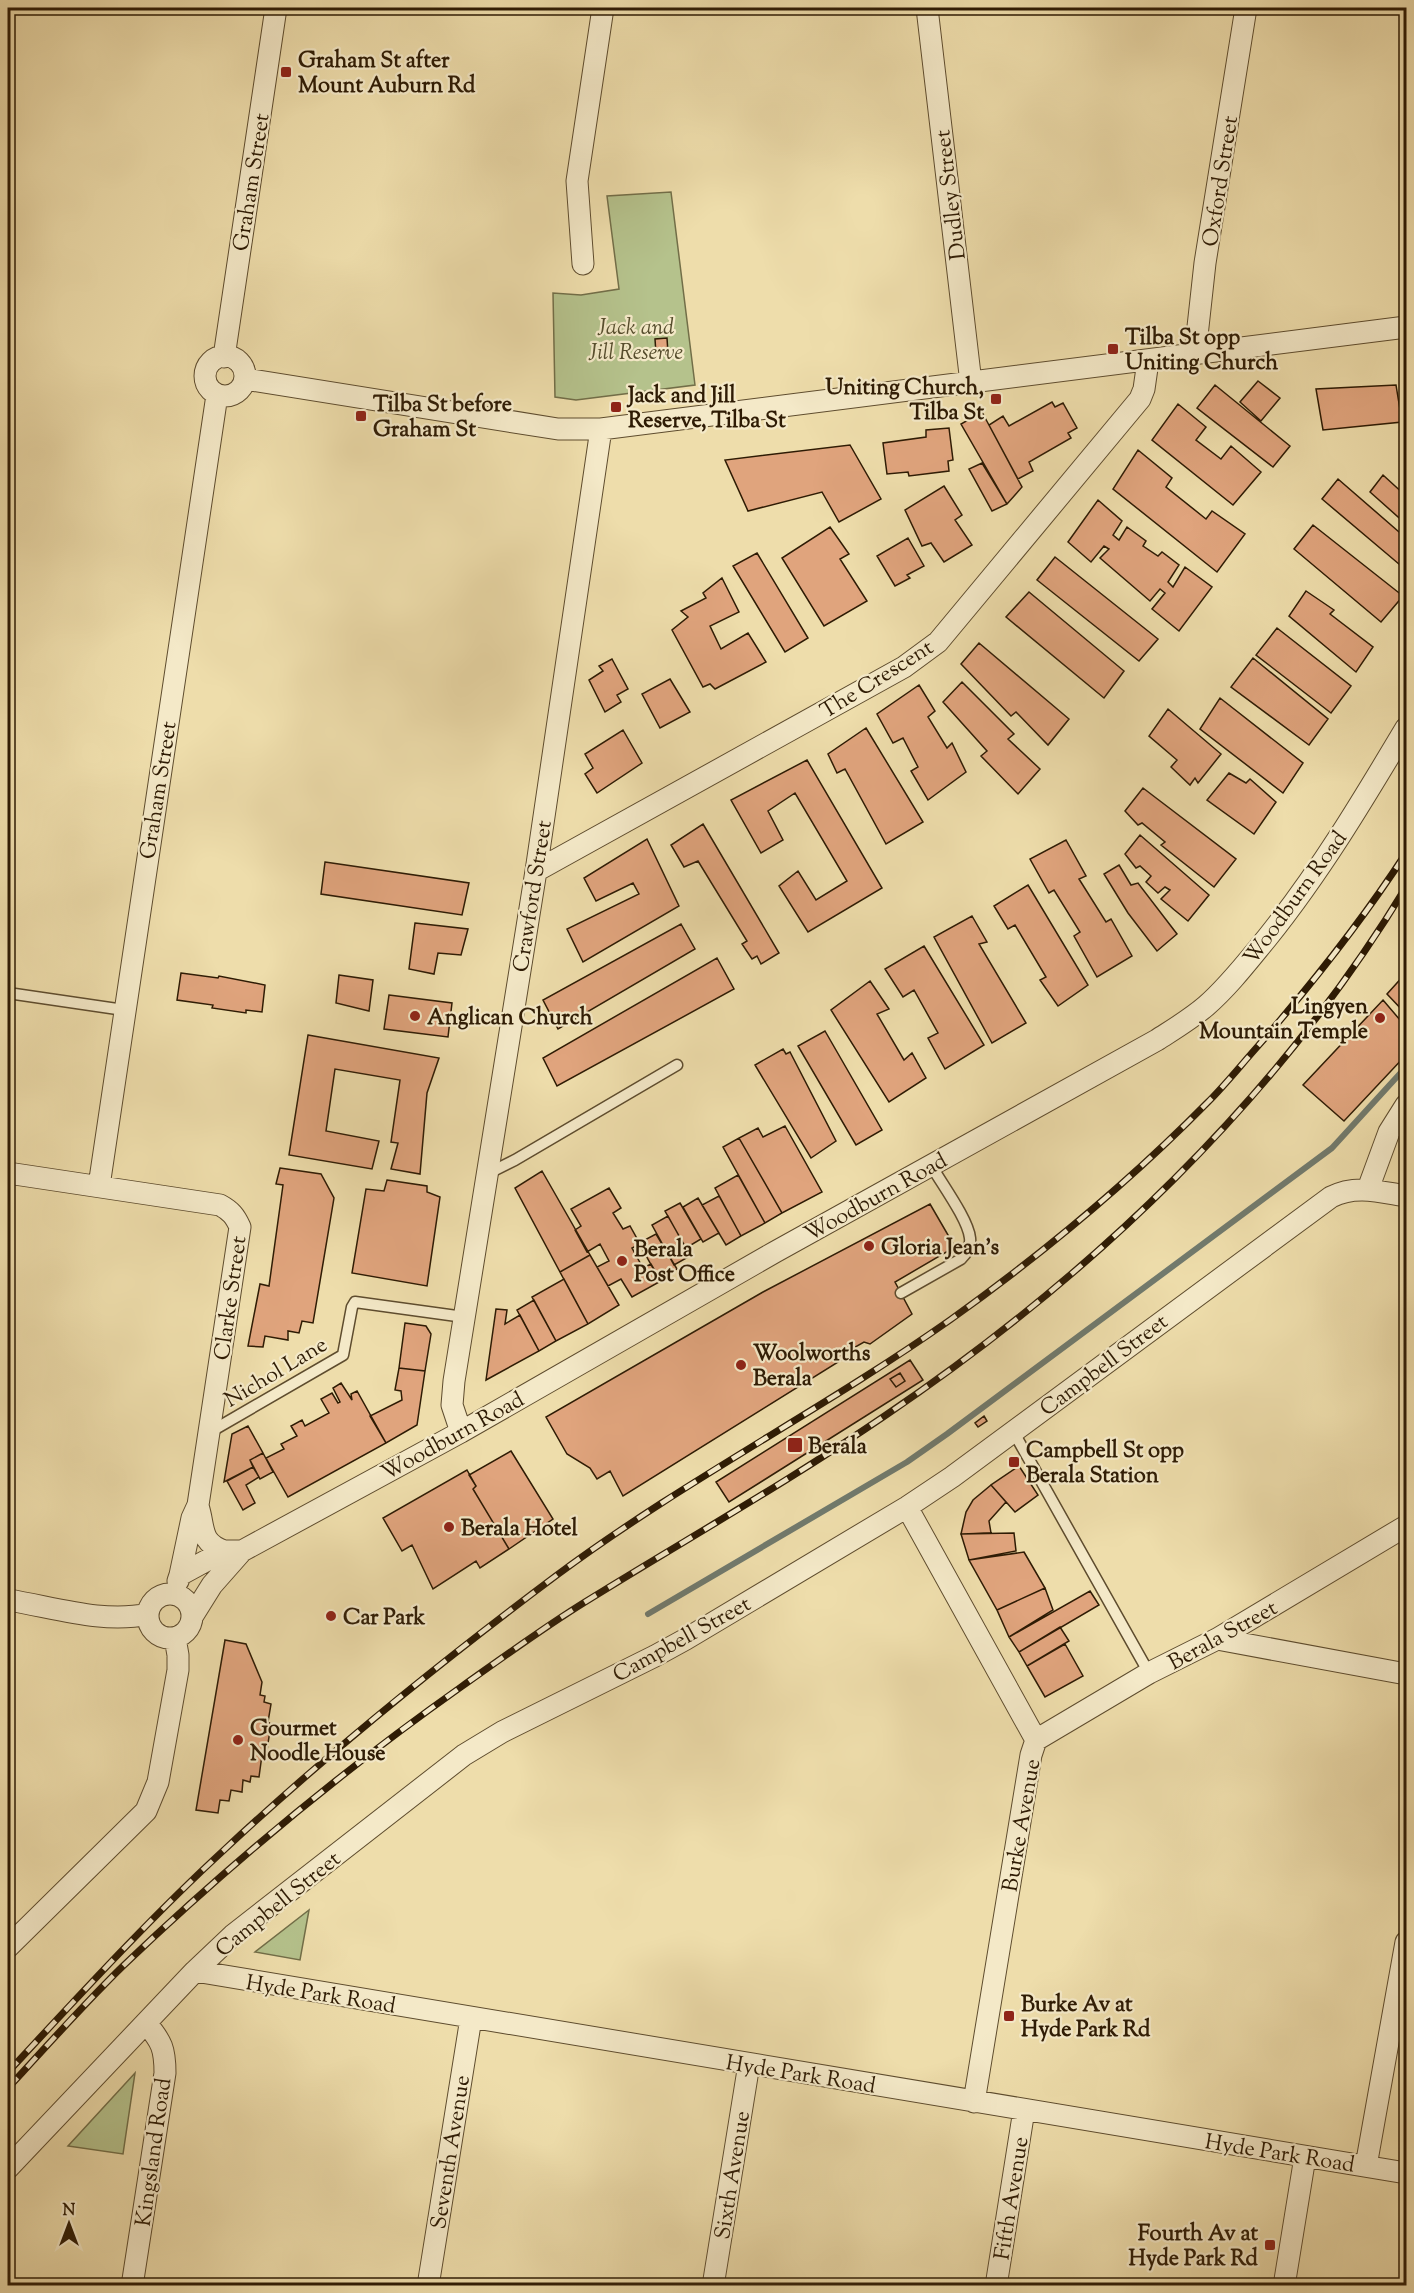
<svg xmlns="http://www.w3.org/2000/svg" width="1414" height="2293" font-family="'Sorts Mill Goudy',serif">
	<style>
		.green { fill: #b5c28c; stroke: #726e48; stroke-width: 1.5 }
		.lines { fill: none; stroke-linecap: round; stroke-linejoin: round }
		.stream { stroke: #717a6d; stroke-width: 6 }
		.building { fill: #e0a47d; stroke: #2e1b04; stroke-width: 1.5 }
		.service-casing { stroke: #5e4c2e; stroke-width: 13 }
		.minor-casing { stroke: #5e4c2e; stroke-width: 23 }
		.service { stroke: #f4e9c8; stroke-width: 10 }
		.minor { stroke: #f4e9c8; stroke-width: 21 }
		.rail-casing { stroke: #2e1b04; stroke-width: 7 }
		.rail { stroke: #f4e9c8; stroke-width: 4.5; stroke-dasharray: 14; stroke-linecap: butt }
		.poi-dot { fill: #8f2418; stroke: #f4e9c8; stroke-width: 2 }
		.labels { text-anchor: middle; stroke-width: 4.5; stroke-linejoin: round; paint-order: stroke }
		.poi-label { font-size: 22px; font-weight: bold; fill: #2e1b04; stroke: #f4e9c8; text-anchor: start }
		.street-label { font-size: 22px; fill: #2e1b04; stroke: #f4e9c8 }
		.park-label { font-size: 22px; font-style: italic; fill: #564d2d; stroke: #f4e9c8 }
	</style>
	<rect width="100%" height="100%" fill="#eeddab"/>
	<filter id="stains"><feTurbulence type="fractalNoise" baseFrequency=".00333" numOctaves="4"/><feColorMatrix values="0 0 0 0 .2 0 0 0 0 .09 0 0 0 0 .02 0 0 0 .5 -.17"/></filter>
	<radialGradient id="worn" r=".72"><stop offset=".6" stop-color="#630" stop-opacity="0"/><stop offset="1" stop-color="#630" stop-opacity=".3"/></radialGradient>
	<path class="green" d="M671 192 695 385 576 400 555 397 553 293 581 295 619 289 607 196Z
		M309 1910 300 1960 255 1952Z
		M135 2073 123 2154 68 2146Z"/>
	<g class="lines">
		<path class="stream" d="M648 1614 907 1462 947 1434 1332 1148 1406 1067"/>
	</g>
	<path class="building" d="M667 338 668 353 656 354 655 339Z
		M1258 381 1280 398 1261 421 1240 402Z
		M1215 385 1290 446 1273 467 1197 408Z
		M1396 385 1402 422 1323 430 1316 389Z
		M1052 402 1055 407 1063 403 1077 428 1068 433 1071 438 1029 462 1033 471 1018 479 989 425 1003 416 1009 426Z
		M1178 404 1206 427 1196 440 1221 459 1231 446 1261 472 1233 505 1152 440Z
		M982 412 1022 487 1007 504 961 424Z
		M949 428 953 460 948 461 949 471 909 476 908 472 887 474 883 443 926 437V430Z
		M850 445 881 499 839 522 822 492 748 511 725 460Z
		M1138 450 1172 478 1166 487 1206 519 1212 511 1245 534 1217 572 1113 489Z
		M982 463 1007 504 992 511 969 469Z
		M1383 475 1406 496V524L1370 492Z
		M1338 479 1406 538V570L1322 499Z
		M944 486 962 515 955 520 972 545 944 562 931 543 922 546 905 510Z
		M1098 500 1122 521 1113 535 1119 540 1127 527 1146 541 1143 546 1158 556 1162 552 1179 565 1168 582 1173 587 1185 567 1212 587 1179 631 1152 609 1165 593 1160 589 1150 601 1100 558 1109 549 1104 546 1091 562 1068 542Z
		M1313 525 1403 596 1381 622 1294 549Z
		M830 527 849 554 840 559 867 601 824 626 782 558Z
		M908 538 924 566 907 575 910 578 895 586 877 556Z
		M757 553 808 638 785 652 733 566Z
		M1055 557 1158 639 1139 661 1037 580Z
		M722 578 739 612 710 626 721 649 748 633 766 662 715 689 710 684 703 687 672 630 688 617 681 611 706 598 703 593Z
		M1306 591 1334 610 1330 614 1373 647 1356 672 1289 616Z
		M1029 592 1124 671 1104 698 1006 617Z
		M1277 628 1351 686 1331 713 1256 655Z
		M979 643 1069 719 1048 745 1016 712 1011 716 961 664Z
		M1253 658 1328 719 1309 745 1231 687Z
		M612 659 628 689 617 695 621 702 605 712 589 680 603 671 599 666Z
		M670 679 690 712 660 728 642 694Z
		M962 682 1014 734 1008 739 1040 769 1018 794 981 756 987 751 943 702Z
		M919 685 935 711 928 717 947 748 952 743 966 772 928 800 911 771 918 767 903 738 893 743 877 714Z
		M1220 698 1303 763 1283 793 1200 729Z
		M1168 709 1221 754 1198 783 1195 778 1190 785 1171 767 1177 760 1149 736Z
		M866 728 923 822 886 844 845 769 837 773 828 754Z
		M623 730 642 763 597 793 585 774 593 768 585 754Z
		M807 760 882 888 808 932 779 886 798 871 816 900 847 881 795 793 768 811 783 840 761 853 731 800Z
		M1229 773 1246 783 1250 779 1276 802 1254 834 1207 800Z
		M1143 788 1236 859 1214 887 1161 845 1165 842 1142 823 1138 825 1125 811Z
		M703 824 779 953 761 964 757 956 752 959 742 944 747 941 698 861 684 867 671 845Z
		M1140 835 1209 895 1188 921 1161 899 1170 890 1165 887 1158 893 1146 882 1151 876 1140 866 1136 868 1125 854Z
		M647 839 679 906 583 962 567 929 639 894 633 883 596 901 584 878Z
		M1066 840 1086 876 1079 879 1106 922 1111 919 1132 956 1097 977 1074 936 1080 932 1054 890 1049 893 1030 859Z
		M325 862 469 883 462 915 321 894Z
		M1119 865 1131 885 1138 883 1177 934 1157 951 1128 913 1104 874Z
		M1028 885 1088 985 1058 1006 1040 980 1046 977 1015 925 1008 929 994 906Z
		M972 916 987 942 979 944 1026 1023 992 1043 934 937Z
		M415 923 468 929 461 955 438 953 434 974 409 969Z
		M681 924 695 949 558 1029 543 1000Z
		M924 946 984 1045 945 1069 928 1038 938 1033 914 990 903 997 885 969Z
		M717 958 734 989 557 1086 543 1058Z
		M181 973 218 978 219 976 265 985 262 1012 246 1010V1013L212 1008 213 1005 177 1000Z
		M1406 973V1014L1387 994Z
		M339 975 373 980 369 1011 336 1003Z
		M870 981 889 1009 877 1014 904 1060 912 1053 926 1078 889 1102 831 1010Z
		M389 995 452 1003 448 1037 384 1029Z
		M1383 1000 1406 1027V1055L1344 1121 1303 1085Z
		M825 1031 882 1130 856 1145 798 1046Z
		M308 1035 439 1058 427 1093 420 1174 391 1169 398 1143 391 1142 400 1080 335 1069 326 1131 379 1141 372 1169 289 1155Z
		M783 1049 786 1054 790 1052 836 1141 811 1158 755 1065Z
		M785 1126 822 1192 782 1213 739 1138 758 1128 763 1137Z
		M739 1138 782 1213 765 1223 723 1147Z
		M280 1168 321 1174 334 1198 313 1323 302 1321 299 1333 288 1331V1340L265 1336 263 1347 248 1346 260 1284 269 1286 283 1185 276 1184Z
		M542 1171 590 1255 560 1272 515 1188Z
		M738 1175 765 1223 741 1236 715 1188Z
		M387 1180 427 1186V1192L440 1197 427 1286 352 1273 366 1189 384 1191Z
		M609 1188 621 1208 613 1213 623 1229 630 1226 640 1244 632 1248 643 1268 651 1264 661 1281 632 1297 621 1279 608 1286 597 1267 609 1261 600 1244 587 1252 575 1230 581 1226 571 1209Z
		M719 1196 741 1236 726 1245 702 1205Z
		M698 1198 719 1233 703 1242 683 1207Z
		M680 1203 701 1239 686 1248 665 1211Z
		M930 1204 955 1247 895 1282 912 1314 870 1344 864 1342 841 1355 843 1359 623 1496 610 1471 597 1479 590 1468 567 1454 546 1417 763 1292Z
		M668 1216 690 1256 674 1265 652 1225Z
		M656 1234 677 1269 659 1279 639 1243Z
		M590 1255 619 1305 588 1324 560 1272Z
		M564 1279 588 1324 556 1341 532 1297Z
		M534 1300 556 1341 539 1351 517 1310Z
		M496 1309 507 1310 505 1324 520 1315 539 1351 486 1380Z
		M405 1323 426 1326 431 1334 425 1371 399 1368Z
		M910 1360 923 1380 729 1502 716 1482Z
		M399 1368 425 1371 417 1425 386 1443 370 1416 402 1400 401 1391 395 1390Z
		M900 1373 905 1381 896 1387 890 1379Z
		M341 1383 352 1400 351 1394 357 1391 386 1443 288 1497 266 1458 284 1449 281 1444 297 1436 291 1426 302 1420 305 1426 329 1413 321 1399 332 1393 338 1403 340 1402 333 1388Z
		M984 1416 987 1421 978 1427 975 1423Z
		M248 1426 263 1453 250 1460 253 1467 224 1482 232 1434Z
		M511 1451 553 1519 509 1549 473 1489 476 1486 469 1475Z
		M263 1453 273 1472 260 1479 250 1460Z
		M1019 1466 1038 1495 1015 1512 991 1485Z
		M253 1467 259 1477 246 1485 255 1503 243 1510 227 1481Z
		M467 1470 476 1486 473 1489 509 1549 480 1568 476 1561 433 1589 412 1545 402 1551 383 1518Z
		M991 1485 1006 1502 989 1521 991 1533 961 1534 966 1512 973 1500Z
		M1014 1533 1016 1551 969 1560 961 1534Z
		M1024 1552 1045 1588 997 1610 969 1560Z
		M1045 1588 1053 1610 1009 1637 997 1610Z
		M1090 1591 1099 1605 1019 1652 1009 1637Z
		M1060 1627 1069 1641 1027 1666 1019 1652Z
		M225 1640 246 1644 262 1682 260 1695 265 1696 264 1702 271 1704 268 1722 271 1724 266 1756 262 1755 259 1777 251 1776 250 1782 243 1780 242 1792 231 1790 229 1801 220 1800 218 1813 196 1810Z
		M1065 1644 1083 1676 1045 1697 1027 1666Z"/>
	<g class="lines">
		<g class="service-casing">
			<path id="service" d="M8 993 124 1010
				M487 1174 515 1160 677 1065
				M901 1293 961 1259C967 1253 971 1246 970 1238 968 1219 941 1183 931 1165
				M1013 1431 1149 1673
				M210 1432 343 1355 352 1307 355 1302 464 1317"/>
		</g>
		<g class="minor-casing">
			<path id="minor" d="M927 8 971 383
				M583 264 577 181 603 8
				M1195 354 1205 263 1246 8
				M205 376a20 20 0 1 1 40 0a20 20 0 1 1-40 0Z
				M224 357 276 8
				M245 379 558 429H601L1406 327
				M536 871 904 667 938 642 1140 399 1144 389 1148 361
				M8 1173 220 1205C231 1211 235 1216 240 1227L198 1505 192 1518 180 1575
				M99 1186 217 395
				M1368 1189 1389 1132 1406 1105
				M461 1432 452 1405 454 1381 536 871 601 429
				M198 1506C205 1527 199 1542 224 1551
				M907 1507 1036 1740 1031 1755 974 2102
				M178 1581 180 1575 224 1551H242
				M148 1616a22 22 0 1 1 44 0a22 22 0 1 1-44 0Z
				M8 1600C53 1607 103 1624 148 1614
				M192 1617 212 1585 242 1551 461 1432 775 1252 1157 1040C1174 1029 1191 1019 1206 1006 1229 986 1248 961 1267 938 1320 872 1363 800 1406 728
				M1217 1639 1406 1674
				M1036 1740 1149 1673 1217 1639 1406 1526
				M8 1947 146 1811 158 1782 178 1670V1655L175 1638
				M195 1971 1406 2173
				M1366 2166 1406 1942
				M8 2168 195 1971 233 1935 464 1755 502 1732 655 1656 686 1639 907 1507 952 1477 1331 1197C1356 1184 1381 1192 1406 1196
				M132 2286 165 2073C165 2049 162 2042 146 2023
				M428 2286 471 2018
				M713 2286 749 2064
				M996 2286 1024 2110
				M1284 2286 1305 2157"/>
		</g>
		<use href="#service" class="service"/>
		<use href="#minor" class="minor"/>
		<g class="rail-casing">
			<path id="rail" d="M8 2072C78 1997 148 1920 224 1850 329 1752 442 1661 557 1575 682 1482 822 1410 950 1320 1041 1255 1129 1182 1208 1102 1226 1084 1241 1065 1258 1046 1311 985 1362 921 1406 853
				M8 2088C46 2047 83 2005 123 1966 229 1865 342 1771 461 1687 502 1658 543 1628 585 1602 685 1540 788 1482 886 1415 1091 1276 1277 1100 1406 887"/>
		</g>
		<use href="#rail" class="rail"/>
	</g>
	<g class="poi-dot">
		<rect x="280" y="66" width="12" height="12" rx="3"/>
		<rect x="1107" y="343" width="12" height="12" rx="3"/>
		<rect x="990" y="393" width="12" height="12" rx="3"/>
		<rect x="610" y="401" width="12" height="12" rx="3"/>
		<rect x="355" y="410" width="12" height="12" rx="3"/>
		<circle cx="415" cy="1016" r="6"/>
		<circle cx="1380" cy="1018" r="6"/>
		<circle cx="869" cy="1246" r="6"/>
		<circle cx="622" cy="1261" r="6"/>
		<circle cx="741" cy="1365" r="6"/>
		<rect x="787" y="1437" width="16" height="16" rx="3"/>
		<rect x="1008" y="1456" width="12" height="12" rx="3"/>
		<circle cx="449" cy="1527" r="6"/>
		<circle cx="331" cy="1616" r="6"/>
		<circle cx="238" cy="1740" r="6"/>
		<rect x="1003" y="2010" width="12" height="12" rx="3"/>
		<rect x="1264" y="2239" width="12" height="12" rx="3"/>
	</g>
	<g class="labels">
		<g class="poi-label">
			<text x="298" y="67">Graham St after<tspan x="298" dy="25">Mount Auburn Rd</tspan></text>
			<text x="1125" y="344">Tilba St opp<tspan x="1125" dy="25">Uniting Church</tspan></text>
			<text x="984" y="394" text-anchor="end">Uniting Church,<tspan x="984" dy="25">Tilba St</tspan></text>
			<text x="628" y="402">Jack and Jill<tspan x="628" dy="25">Reserve, Tilba St</tspan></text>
			<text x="373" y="411">Tilba St before<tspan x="373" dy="25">Graham St</tspan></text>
			<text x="1368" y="1013" text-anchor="end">Lingyen<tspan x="1368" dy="25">Mountain Temple</tspan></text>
			<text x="427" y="1024">Anglican Church</text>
			<text x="881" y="1254">Gloria Jean's</text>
			<text x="634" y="1256">Berala<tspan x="634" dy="25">Post Office</tspan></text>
			<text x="753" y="1360">Woolworths<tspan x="753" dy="25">Berala</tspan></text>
			<text x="808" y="1453">Berala</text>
			<text x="1026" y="1457">Campbell St opp<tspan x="1026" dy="25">Berala Station</tspan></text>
			<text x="461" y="1535">Berala Hotel</text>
			<text x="343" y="1624">Car Park</text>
			<text x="250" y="1735">Gourmet<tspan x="250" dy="25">Noodle House</tspan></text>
			<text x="1021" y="2011">Burke Av at<tspan x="1021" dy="25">Hyde Park Rd</tspan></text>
			<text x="1258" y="2240" text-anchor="end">Fourth Av at<tspan x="1258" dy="25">Hyde Park Rd</tspan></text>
		</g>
		<g class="street-label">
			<text transform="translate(1219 181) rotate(-81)" y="8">Oxford Street</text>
			<text transform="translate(250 182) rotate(-81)" y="8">Graham Street</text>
			<text transform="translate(949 195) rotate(-97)" y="8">Dudley Street</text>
			<text transform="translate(876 678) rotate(-32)" y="8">The Crescent</text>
			<text transform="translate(157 790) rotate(-81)" y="8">Graham Street</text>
			<text transform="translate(531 896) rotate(-81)" y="8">Crawford Street</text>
			<text transform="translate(1294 897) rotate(-54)" y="8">Woodburn Road</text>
			<text transform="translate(875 1196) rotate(-29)" y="8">Woodburn Road</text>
			<text transform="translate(229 1298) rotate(-82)" y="8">Clarke Street</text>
			<text transform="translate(1103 1364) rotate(-37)" y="8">Campbell Street</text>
			<text transform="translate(275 1371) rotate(-31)" y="8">Nichol Lane</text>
			<text transform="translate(452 1435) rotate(-29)" y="8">Woodburn Road</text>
			<text transform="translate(1222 1634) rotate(-29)" y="8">Berala Street</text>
			<text transform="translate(681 1638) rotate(-29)" y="8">Campbell Street</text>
			<text transform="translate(1020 1825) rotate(-80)" y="8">Burke Avenue</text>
			<text transform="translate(277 1903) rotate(-39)" y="8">Campbell Street</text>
			<text transform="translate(321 1993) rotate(9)" y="8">Hyde Park Road</text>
			<text transform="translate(801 2073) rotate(9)" y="8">Hyde Park Road</text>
			<text transform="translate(152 2152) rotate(-82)" y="8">Kingsland Road</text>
			<text transform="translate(449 2152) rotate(-81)" y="8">Seventh Avenue</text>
			<text transform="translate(1280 2152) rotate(9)" y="8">Hyde Park Road</text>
			<text transform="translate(731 2175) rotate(-81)" y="8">Sixth Avenue</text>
			<text transform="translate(1010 2198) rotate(-81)" y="8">Fifth Avenue</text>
		</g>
		<g class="park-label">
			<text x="636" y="334">Jack and<tspan x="636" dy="25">Jill Reserve</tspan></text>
		</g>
	</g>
	<rect width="1414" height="2293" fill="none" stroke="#eeddab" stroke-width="30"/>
	<rect x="9" y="9" width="1396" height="2275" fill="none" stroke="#2e1b04" stroke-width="3"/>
	<rect x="15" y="15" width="1384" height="2263" fill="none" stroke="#2e1b04" stroke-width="1.5"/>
	<g transform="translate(69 2224)" stroke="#f4e9c8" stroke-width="4.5" paint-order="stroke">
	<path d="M0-4.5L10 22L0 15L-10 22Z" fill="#2e1b04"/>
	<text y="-9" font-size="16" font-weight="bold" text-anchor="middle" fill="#2e1b04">N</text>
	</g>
	<rect width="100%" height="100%" filter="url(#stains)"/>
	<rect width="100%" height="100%" fill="url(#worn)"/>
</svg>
